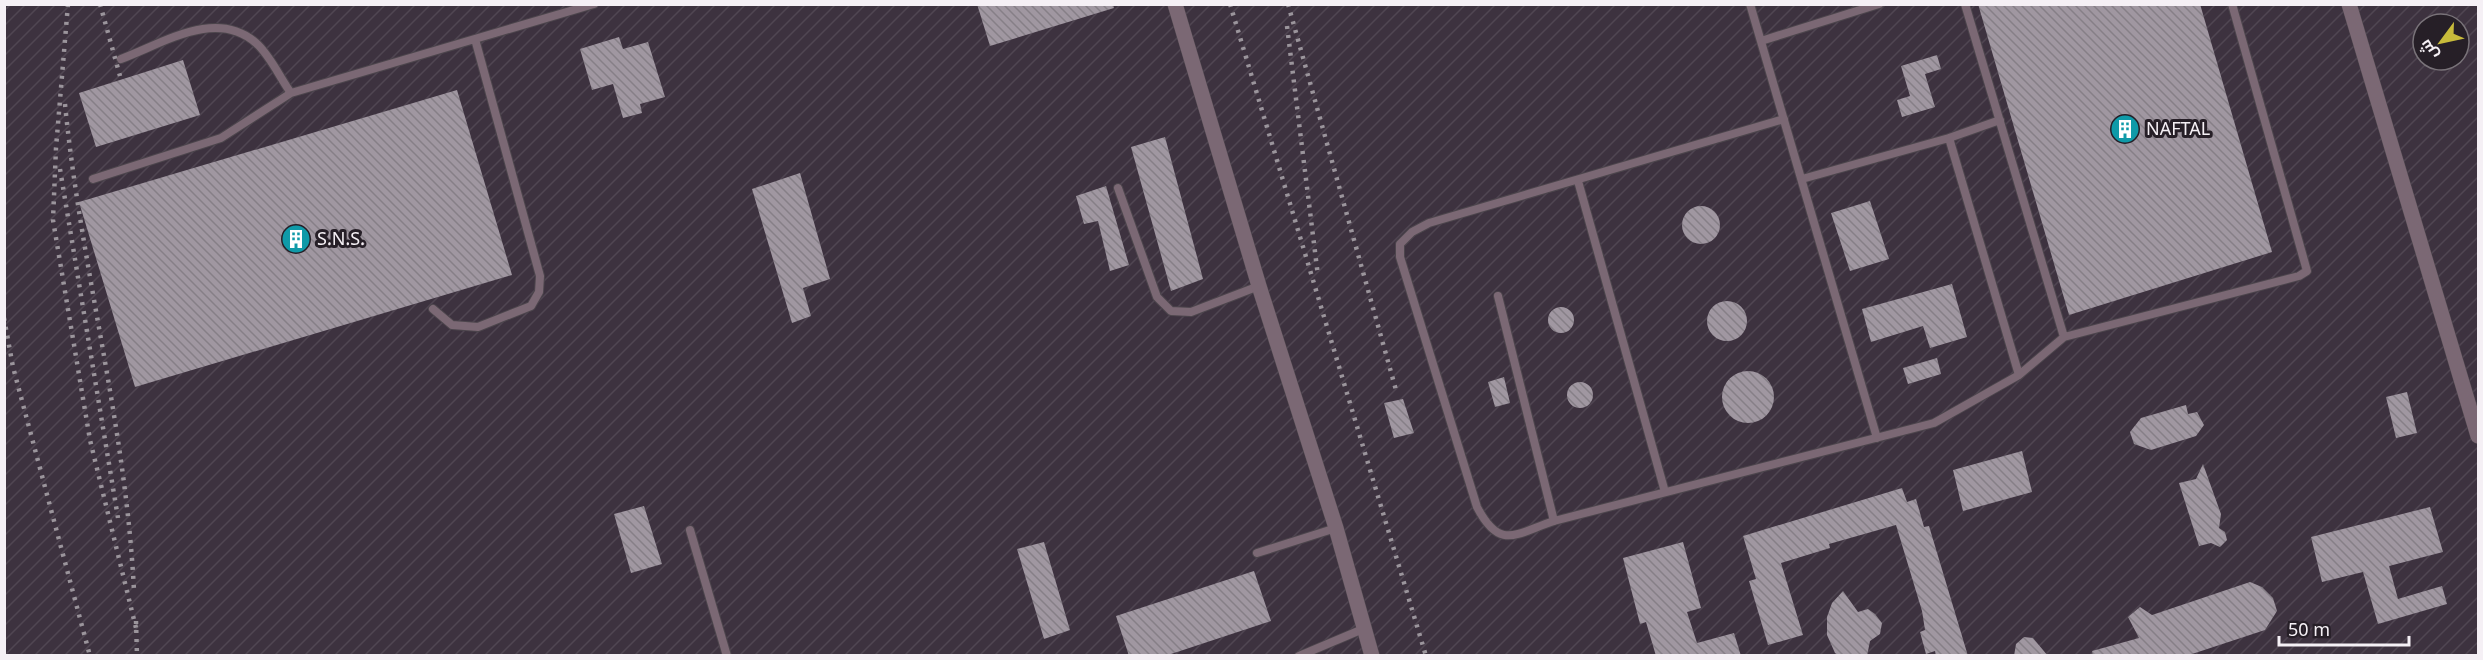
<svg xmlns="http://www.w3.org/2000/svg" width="2483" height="660" font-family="'Noto Sans',Cairo,sans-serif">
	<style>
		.industrial { fill: url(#industrial-furrows); fill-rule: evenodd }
		.building { fill: url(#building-back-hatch) }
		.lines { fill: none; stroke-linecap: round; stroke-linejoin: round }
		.lane-casing { stroke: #4c454c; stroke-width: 10 }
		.street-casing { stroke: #4c454c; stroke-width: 16 }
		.lane { stroke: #7b6874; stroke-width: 8 }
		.street { stroke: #7b6874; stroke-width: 15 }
		.rail { stroke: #9b959c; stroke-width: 4.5; stroke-dasharray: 3 6; stroke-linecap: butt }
		.labels { text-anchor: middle; stroke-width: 6; stroke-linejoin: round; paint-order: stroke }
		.poi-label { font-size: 18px; fill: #f5f0f5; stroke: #261f27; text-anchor: start }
	</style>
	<defs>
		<pattern id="industrial-furrows" width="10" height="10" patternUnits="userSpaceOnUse" patternTransform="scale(1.5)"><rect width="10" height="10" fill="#3d323f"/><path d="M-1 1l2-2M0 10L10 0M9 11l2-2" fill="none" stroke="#504652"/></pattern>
		<pattern id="building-back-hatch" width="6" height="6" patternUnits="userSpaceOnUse" patternTransform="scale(1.5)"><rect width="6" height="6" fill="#a097a1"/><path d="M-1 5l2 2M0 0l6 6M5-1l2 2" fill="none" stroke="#867f87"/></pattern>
	</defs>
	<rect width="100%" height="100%" fill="#302931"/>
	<path class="industrial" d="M5 5H2478V655H5ZM2423 24H2459V60H2423Z"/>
	<path class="building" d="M977 4H1113L1114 8 990 46Z
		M1978 4H2200L2272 252 2069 315Z
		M619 37 623 49 648 42 665 97 640 104 642 113 623 118 613 84 592 90 580 49Z
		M1937 55 1941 69 1925 74 1935 107 1902 117 1897 100 1910 96 1901 66Z
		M183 60 200 115 96 147 79 93Z
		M457 90 512 275 135 387 79 202Z
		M1165 137 1203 279 1171 291 1131 147Z
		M800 173 830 279 803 288 811 316 792 323 752 189Z
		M1106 186 1129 265 1110 271 1098 221 1084 224 1076 196Z
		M1870 201 1889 259 1850 271 1831 213Z
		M1682 225a19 19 0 1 1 38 0a19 19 0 1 1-38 0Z
		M1952 284 1967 337 1930 348 1923 326 1871 342 1862 309Z
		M1707 321a20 20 0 1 1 40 0a20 20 0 1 1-40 0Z
		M1548 320a13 13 0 1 1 26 0a13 13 0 1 1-26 0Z
		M1937 358 1941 374 1908 384 1903 368Z
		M1722 397a26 26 0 1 1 52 0a26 26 0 1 1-52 0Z
		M1504 377 1510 403 1495 407 1488 382Z
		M1567 395a13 13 0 1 1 26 0a13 13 0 1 1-26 0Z
		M2407 392 2417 433 2396 438 2386 397Z
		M1403 399 1414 433 1394 438 1384 403Z
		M2186 405 2188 414 2197 412 2204 425 2196 436 2151 450 2134 444 2130 432 2141 418Z
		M2022 451 2032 492 1963 511 1953 470Z
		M2203 464 2221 514 2219 528 2225 532 2227 540 2220 547 2211 543 2199 546 2179 483 2196 479Z
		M1902 488 1907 502 1916 499 1924 527 1929 526 1968 656H1936L1935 651 1926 654 1920 632 1925 630 1922 611 1896 525 1829 544 1830 548 1781 563 1803 635 1768 645 1749 581 1756 579 1743 536Z
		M644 506 662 564 631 573 614 514Z
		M2430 507 2443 552 2389 566 2398 599 2442 586 2447 604 2378 624 2363 572 2322 582 2311 537Z
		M1044 542 1070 630 1044 639 1017 549Z
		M1683 542 1701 608 1687 612 1697 643 1734 633 1741 656H1656L1646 622 1640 624 1623 558Z
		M1254 571 1271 621 1165 656H1129L1116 616Z
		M2250 582 2262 587 2273 598 2277 611 2265 630 2186 656H2093L2092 651 2139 638 2128 617 2140 607 2152 615Z
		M1843 591 1858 612 1868 609 1875 614 1882 623 1880 634 1870 641 1867 656H1840L1835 653 1827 635V617L1832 603Z
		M2024 637 2033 638 2048 656H2014L2016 644Z"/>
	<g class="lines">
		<g class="lane-casing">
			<path id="lane" d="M1750 4 1877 438
				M1965 4 2064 337
				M1761 41 1879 4
				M121 59C164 43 216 8 256 43 270 55 280 78 291 93L594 4
				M1784 119 1429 223 1412 232 1400 244V257L1477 507C1500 551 1515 534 1554 521L1934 423 2019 375 1949 138 1802 179
				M1949 138 2000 120
				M93 179 221 138 291 93
				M1578 181 1665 492
				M1118 188 1157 297 1171 311 1191 312 1259 286
				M1498 296 1554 521
				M433 309 452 325 478 327 531 306 539 292 540 276 475 39
				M2019 375 2064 337 2299 276 2307 271 2232 4
				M690 530 727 656
				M1257 553 1336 528
				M1299 656 1363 629"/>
		</g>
		<g class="street-casing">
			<path id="street" d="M1175 4 1259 286 1336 528 1372 656
				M2349 4 2478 436"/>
		</g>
		<use href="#lane" class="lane"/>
		<use href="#street" class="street"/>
		<path class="rail" d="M68 4 56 148 53 220 90 440 136 628
			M100 4 120 76
			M1230 4 1426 656
			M1288 4 1396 390
			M1287 26 1318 276
			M65 104C81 268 126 427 134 591
			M60 169 118 518
			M4 318 13 367 90 656
			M136 621 137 656"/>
	</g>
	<defs>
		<g id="building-disc" transform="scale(1.5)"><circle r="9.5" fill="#0f9aa8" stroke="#261f27"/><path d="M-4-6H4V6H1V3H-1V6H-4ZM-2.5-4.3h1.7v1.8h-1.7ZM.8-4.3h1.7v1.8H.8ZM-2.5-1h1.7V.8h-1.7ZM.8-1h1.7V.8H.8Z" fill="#fff"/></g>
	</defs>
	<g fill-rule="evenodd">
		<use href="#building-disc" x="2125" y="129"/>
		<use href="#building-disc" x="296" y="239"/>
	</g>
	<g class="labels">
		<g class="poi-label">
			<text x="2146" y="135">NAFTAL</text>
			<text x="317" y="245">S.N.S.</text>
		</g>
	</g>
	<rect width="2483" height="660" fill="none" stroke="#f5f0f5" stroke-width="12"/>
	<g transform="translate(2441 42) rotate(237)"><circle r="28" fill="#261f27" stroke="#797379" stroke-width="1.5"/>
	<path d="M0-4.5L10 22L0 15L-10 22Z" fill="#c8bb3b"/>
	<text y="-9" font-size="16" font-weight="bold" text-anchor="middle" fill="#f5f0f5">ش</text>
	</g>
	<path d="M2279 636v9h130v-9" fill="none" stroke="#f5f0f5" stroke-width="3"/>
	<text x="2288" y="636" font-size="18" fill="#f5f0f5" stroke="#261f27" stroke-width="4.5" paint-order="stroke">50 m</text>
</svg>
